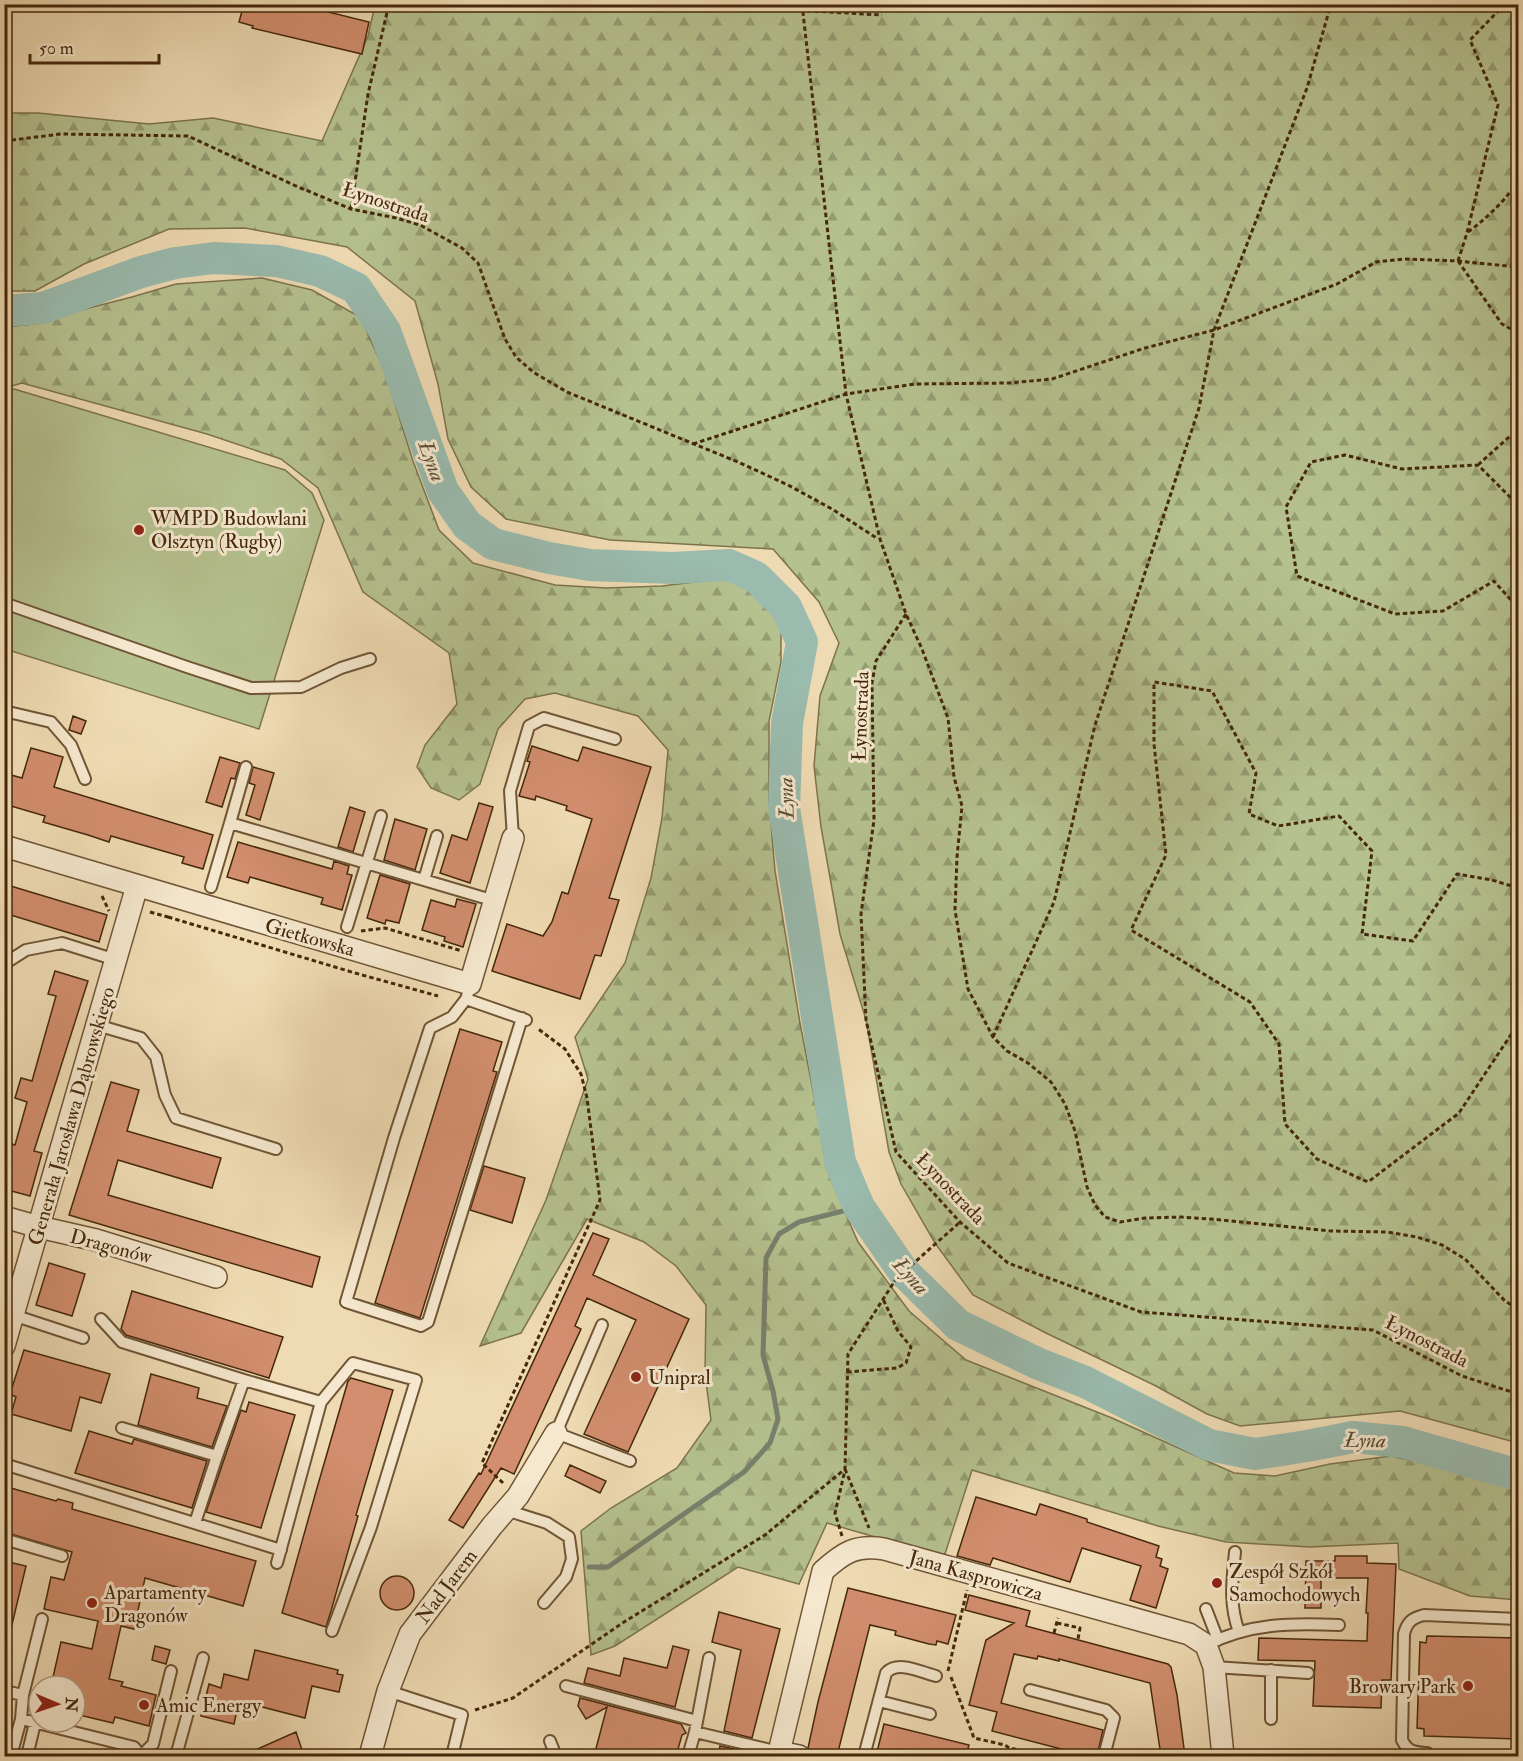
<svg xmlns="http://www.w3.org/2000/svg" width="1523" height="1761" font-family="'IM FELL Double Pica',serif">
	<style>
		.forest { fill: url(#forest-firs); stroke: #7d744e; stroke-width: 1.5 }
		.pitch { fill: #b5c18f; stroke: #7d744e; stroke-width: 1.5 }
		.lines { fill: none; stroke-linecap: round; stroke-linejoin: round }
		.stream { stroke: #78806d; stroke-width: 5 }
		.river { stroke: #9abbae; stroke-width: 32 }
		.building { fill: #d28e6e; stroke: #45280c; stroke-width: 1.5 }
		.lane-casing { stroke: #705536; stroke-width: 14 }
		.street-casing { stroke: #705536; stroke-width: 24 }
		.path { stroke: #45280c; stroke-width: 3; stroke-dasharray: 4.5 3; stroke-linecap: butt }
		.lane { stroke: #f5e8ce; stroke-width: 10 }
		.street { stroke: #f5e8ce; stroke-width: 21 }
		.poi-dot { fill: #8f2418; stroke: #f5e8ce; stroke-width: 2 }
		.labels { text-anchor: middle; stroke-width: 6; stroke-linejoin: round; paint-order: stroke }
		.street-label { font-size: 20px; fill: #45280c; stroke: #f5e8ce }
		.poi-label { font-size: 20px; fill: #45280c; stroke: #f5e8ce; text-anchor: start }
		.water-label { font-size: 21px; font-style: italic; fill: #5a4d34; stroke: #f5e8ce }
	</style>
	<defs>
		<pattern id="forest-firs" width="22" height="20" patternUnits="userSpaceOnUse" patternTransform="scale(1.5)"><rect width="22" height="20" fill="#b5c18f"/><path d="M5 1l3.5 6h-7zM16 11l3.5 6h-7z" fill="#959d73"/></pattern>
	</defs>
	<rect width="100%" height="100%" fill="#efdbb3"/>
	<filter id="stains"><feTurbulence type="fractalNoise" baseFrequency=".00333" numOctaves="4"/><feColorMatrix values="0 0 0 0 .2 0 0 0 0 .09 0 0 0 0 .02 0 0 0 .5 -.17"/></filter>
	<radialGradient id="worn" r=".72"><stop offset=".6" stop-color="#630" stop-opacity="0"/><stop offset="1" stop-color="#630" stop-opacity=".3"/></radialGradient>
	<path class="forest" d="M375 5H1518V1443L1400 1411 1240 1426 1207 1414 1154 1385 1046 1333 973 1295 935 1243 901 1184 889 1152 866 1020 840 934 821 827 814 766 820 696 839 643 819 602 773 549 610 540 506 519 471 487 448 439 438 384 415 301 347 247 245 228 169 229 84 264 35 291H5V113H38L149 124 213 118 322 141 368 36Z
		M262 278 312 290 360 317 385 372 413 461 439 530 473 563 555 585 606 588 662 586 727 578 765 596 781 626V662L769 721V801L775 871 800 1023 829 1175 858 1242 909 1311 966 1360 1112 1418 1234 1473 1275 1476 1330 1464 1391 1456 1472 1474 1518 1490V1600L1470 1596 1399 1569 1398 1543 1310 1547 1226 1542 1158 1526 972 1470 944 1557 827 1523 799 1584 738 1567 615 1646 591 1655 581 1531 611 1508 677 1468 711 1420 705 1374 706 1305 676 1266 644 1242 587 1219 521 1333 480 1346 546 1200 588 1079 575 1037 625 963 651 878 662 818 668 750 638 716 555 693 525 699 498 729 480 784 459 800 431 788 417 767 425 745 457 704 449 653 363 592 318 488 281 459 207 434 22 383 5 388V327L42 323 77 311 132 297 176 284Z"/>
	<path class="pitch" d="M14 389 285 470 312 493 324 520 259 729 5 649V392Z"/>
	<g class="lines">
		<path class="stream" d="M589 1567H608L744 1472 770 1443 778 1419 773 1391 763 1355 766 1258 779 1234 799 1222 859 1207"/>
		<path class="river" d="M4 311 43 308 141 272 175 263 214 258 276 261 320 271 356 288 385 331 443 491 467 525 493 544 549 558 590 565 673 568 729 565 756 577 786 607 802 642 787 723 784 808 840 1162 859 1207 903 1271 958 1325 1039 1364 1085 1382 1209 1445 1255 1454 1307 1446 1353 1437 1402 1442 1518 1475"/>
	</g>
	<path class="building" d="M244 4H296L369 22 362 54 252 28 253 26 239 22Z
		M73 716 86 721 81 734 69 730Z
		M532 746 578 761 583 747 651 767 609 898 619 900 601 956 595 955 580 999 492 971 507 924 543 936 552 922 562 892 568 894 592 819 566 810 567 806 536 796 535 800 519 796 530 762 527 761Z
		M31 748 63 757 54 787 213 835 203 869 182 863 184 857 111 836 109 842 88 835 43 822 45 816 4 804V773L22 778Z
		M220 757 240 763 235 779 231 778 222 807 206 802Z
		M253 767 274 773 260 820 246 815 255 785 249 783Z
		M479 803 493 807 470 883 440 873 452 835 467 840Z
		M350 807 365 812 353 852 338 847Z
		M395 819 427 829 415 870 384 860Z
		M238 842 332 869 334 861 349 866 347 874 352 875 342 910 321 904 323 898 250 877 248 883 227 877Z
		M380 875 410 884 399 923 386 920 385 924 367 918Z
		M4 884 107 915 99 942 4 913Z
		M457 899 476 904 463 947 444 941 445 937 422 930 431 900 455 907Z
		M55 971 88 981 34 1151 42 1153 30 1196 4 1189V1170L12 1144 15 1145 27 1102 15 1098 21 1078 32 1081 56 996 48 994Z
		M460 1029 502 1042 493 1071 497 1072 420 1318 375 1303Z
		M111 1082 139 1090 127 1131 221 1158 212 1188 118 1160 108 1195 320 1257 312 1287 69 1215Z
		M484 1166 525 1178 512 1223 470 1210Z
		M593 1233 609 1239 593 1275 689 1319 628 1452 584 1434 636 1320 587 1298 575 1326 581 1329 514 1474 501 1468 463 1528 449 1520 479 1473 481 1474Z
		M49 1263 85 1274 72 1316 36 1305Z
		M132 1291 283 1337 269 1378 126 1335 121 1329Z
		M24 1350 110 1374 101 1403 80 1397 71 1431 11 1414 16 1397 10 1394Z
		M151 1374 199 1388 197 1398 227 1406 212 1447 138 1425Z
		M351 1378 393 1390 356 1515 358 1516 331 1611 326 1627 282 1613 317 1488 348 1381Z
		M249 1402 295 1415 261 1528 206 1512 241 1410 246 1412Z
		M89 1431 132 1444 134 1439 207 1461 192 1508 75 1473Z
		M570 1465 606 1481 600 1493 565 1476Z
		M4 1486 56 1501 58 1499 73 1503 72 1509 256 1561 243 1606 145 1578 134 1629 121 1626 109 1679 123 1682 121 1686 156 1695 149 1726 115 1717 113 1723 75 1714V1686H51L61 1642 92 1649 98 1621 44 1609 51 1577 64 1580 72 1552 4 1532Z
		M976 1497 1036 1515 1040 1504 1087 1519V1522L1159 1546 1156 1557 1162 1559 1160 1566 1168 1569 1156 1608 1130 1600 1141 1566 1082 1548 1070 1582 993 1558 990 1565 957 1556Z
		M1335 1556H1367V1563L1396 1564 1391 1680H1382L1381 1708 1313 1706 1315 1661 1258 1660 1259 1638 1367 1641 1368 1613H1366L1368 1578H1321V1608H1305L1306 1561H1335Z
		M4 1561 26 1566 10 1633 4 1632Z
		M380 1593a17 17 0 1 1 34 0a17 17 0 1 1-34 0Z
		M848 1588 956 1615 948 1644 937 1641 936 1645 929 1644 895 1635 896 1631 870 1625 837 1756H832L811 1751 808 1748 818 1702Z
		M969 1595 1030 1611 1026 1626 1168 1664 1171 1667 1177 1695 1185 1756H1161L1150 1683 1059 1659V1661L1038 1656 1037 1659 1014 1654 1001 1703 1103 1730 1097 1756H1088L992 1731 997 1712 969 1705 986 1640 1014 1623 965 1610Z
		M719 1612 780 1629 752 1738 724 1731 741 1650 712 1642Z
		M1427 1636 1518 1638V1739L1424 1736V1729L1417 1728 1420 1642 1426 1643Z
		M155 1646 170 1650 166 1664 152 1660Z
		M673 1646 689 1650 675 1707 584 1683 588 1668 620 1676 624 1658 667 1668Z
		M255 1650 338 1670 337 1674 343 1675 339 1692 312 1686 305 1718 239 1701 234 1724 201 1716 209 1684 221 1688 224 1674 248 1680Z
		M580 1698 681 1724 686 1733 682 1735 676 1756H594L607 1707 586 1719 578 1706Z
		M884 1724 969 1745 966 1756H895L877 1752Z
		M296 1732 304 1756H242L289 1735Z
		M720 1746 749 1752 748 1756H718Z"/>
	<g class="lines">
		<g class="lane-casing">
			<path id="lane" d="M4 603 187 667 251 688 301 687 341 668 370 659
				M4 711 51 722 71 745 85 779
				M230 823 246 767
				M513 838 510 791 529 726 544 718 615 739
				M424 880 437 836
				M211 887 230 823 495 901
				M347 927 381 816
				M4 964 26 950 62 943 116 960
				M468 993 466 999 526 1020
				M466 999 452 1017 430 1028 394 1138 346 1302 421 1326 428 1322 522 1018
				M97 1025 141 1038 156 1057 165 1095 176 1118 276 1149
				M13 1315 83 1338
				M101 1319 122 1342 244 1380 321 1402
				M602 1325 556 1433 630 1461
				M122 1428 217 1456
				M4 1464 281 1550
				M506 1510 547 1523 569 1537 572 1559 566 1577 544 1603
				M195 1523 217 1456 244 1380
				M4 1539 62 1556
				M1235 1552C1232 1582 1229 1604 1239 1632
				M277 1563 321 1402 353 1363 416 1380 371 1527 332 1631
				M1206 1609 1218 1640
				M1206 1645C1251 1623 1290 1623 1339 1625
				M1214 1667 1308 1673
				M1271 1670V1719
				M566 1686 697 1721
				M1030 1690 1106 1710 1114 1718 1104 1756
				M4 1691 23 1695 42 1619
				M388 1691 462 1715 452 1756
				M23 1695 21 1719 134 1747 141 1756
				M879 1701 930 1714
				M695 1732 779 1752
				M550 1741 554 1751V1756
				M142 1755 153 1744 171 1671
				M11 1756 21 1719
				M27 1756 35 1723
				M176 1756 203 1658
				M688 1756 695 1732 709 1658
				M864 1756 886 1673C898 1660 920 1672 936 1676
				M1426 1756 1427 1753C1414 1752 1408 1752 1402 1740L1404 1634C1407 1622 1412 1618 1424 1615L1518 1619"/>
		</g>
		<g class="street-casing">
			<path id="street" d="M4 846 470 984 513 838
				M4 1217 39 1227 96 1240 216 1277
				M4 1346 137 886
				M779 1752 799 1756
				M370 1756 388 1691 410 1634 492 1526 518 1496 556 1433
				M778 1756 823 1571C843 1553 856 1544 884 1549L1189 1634 1206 1645 1214 1667 1223 1756"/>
		</g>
		<path class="path" d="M687 4 882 15
			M802 4 846 394 880 539 906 614 922 649 948 718 954 777 962 806 957 857 955 910 968 989 993 1037 1007 1051 1028 1063 1051 1082 1065 1104 1075 1131 1087 1187 1095 1205 1105 1217 1120 1222 1145 1218 1181 1217 1211 1219 1330 1231 1387 1232 1417 1237 1442 1245 1465 1259 1505 1301 1518 1309
			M4 141 61 134 188 136 296 186 351 209 396 218 420 225 462 248 478 263 505 339 516 357 533 372 567 392 738 462 788 485 832 509 878 539
			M351 209 368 94 389 4
			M1468 232C1488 217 1505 201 1518 181
			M1458 261 1467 233 1498 105 1470 40 1505 4
			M1458 261 1502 324 1518 333
			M693 444 846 394 915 384 1009 383 1052 379 1145 348 1214 330 1337 284 1376 262 1404 259 1458 261 1518 267
			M1478 465 1518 429
			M1518 499 1511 498 1478 465 1402 469 1345 455 1311 462 1286 507 1297 576 1395 614 1443 611 1494 581 1518 608
			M906 614 876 661 872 683 874 820 861 914 866 1020 896 1152 960 1222 1008 1263 1141 1312 1373 1330 1462 1376 1518 1394
			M1518 888 1492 880 1457 874 1413 941 1362 934 1372 851 1339 816 1278 826 1249 814 1256 773 1212 691 1154 682V744L1166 855 1131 930 1250 1002 1279 1044 1285 1124 1317 1159 1368 1182 1459 1113 1518 1024
			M102 896 109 911
			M150 912 168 917 170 914
			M168 917 355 973 438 996
			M361 931 385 928 462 951
			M993 1037 1054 902 1095 725 1199 408 1214 330 1307 88 1331 4
			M847 1372 897 1368 906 1363 911 1347 898 1331 883 1299
			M4 1384 11 1363
			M845 1469 869 1528
			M503 1483 482 1463 600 1200 587 1098 581 1074 565 1049 537 1028
			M842 1536 835 1513 845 1470
			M1057 1623 1080 1628 1078 1639
			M1054 1633 1058 1618
			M948 1671 967 1590
			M951 1677 974 1738 1005 1745 1009 1748 1050 1756
			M475 1710 513 1698 624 1622 765 1535 845 1469 848 1354 896 1279 960 1222"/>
		<use href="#lane" class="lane"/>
		<use href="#street" class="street"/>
	</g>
	<g class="poi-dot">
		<circle cx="139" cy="530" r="6"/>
		<circle cx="636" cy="1377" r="6"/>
		<circle cx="1217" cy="1583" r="6"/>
		<circle cx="92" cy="1603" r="6"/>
		<circle cx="1468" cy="1686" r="6"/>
		<circle cx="144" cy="1705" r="6"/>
	</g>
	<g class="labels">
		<g class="street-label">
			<text transform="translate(386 202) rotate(18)" y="7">Łynostrada</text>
			<text transform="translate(860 716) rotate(-88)" y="7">Łynostrada</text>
			<text transform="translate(310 937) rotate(16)" y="7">Gietkowska</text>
			<text transform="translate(71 1116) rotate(-74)" y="7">Generała Jarosława Dąbrowskiego</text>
			<text transform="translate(951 1188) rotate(46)" y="7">Łynostrada</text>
			<text transform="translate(111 1246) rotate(15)" y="7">Dragonów</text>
			<text transform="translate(1427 1341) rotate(27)" y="7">Łynostrada</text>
			<text transform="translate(976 1575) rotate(16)" y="7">Jana Kasprowicza</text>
			<text transform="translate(446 1586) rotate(-53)" y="7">Nad Jarem</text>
		</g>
		<g class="poi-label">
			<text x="151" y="525">WMPD Budowlani<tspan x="151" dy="23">Olsztyn (Rugby)</tspan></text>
			<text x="648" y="1384">Unipral</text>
			<text x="1229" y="1578">Zespół Szkół<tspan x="1229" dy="23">Samochodowych</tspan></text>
			<text x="104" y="1599">Apartamenty<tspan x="104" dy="23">Dragonów</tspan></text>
			<text x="1456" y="1693" text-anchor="end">Browary Park</text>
			<text x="156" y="1712">Amic Energy</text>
		</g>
		<g class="water-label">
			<text transform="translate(432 461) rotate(70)" y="7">Łyna</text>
			<text transform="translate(786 798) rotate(-92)" y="7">Łyna</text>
			<text transform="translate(911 1276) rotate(48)" y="7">Łyna</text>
			<text transform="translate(1365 1440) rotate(1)" y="7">Łyna</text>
		</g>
	</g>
	<rect width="1523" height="1761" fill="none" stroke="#efdbb3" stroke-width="24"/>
	<rect x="6" y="6" width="1511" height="1749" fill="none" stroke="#45280c" stroke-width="3"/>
	<rect x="12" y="12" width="1499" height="1737" fill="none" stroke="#45280c" stroke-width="1.5"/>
	<g transform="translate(57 1704) rotate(92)"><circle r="28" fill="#f5e8ce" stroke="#af9b80" stroke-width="1.5"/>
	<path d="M0-4.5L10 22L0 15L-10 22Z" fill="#8f2418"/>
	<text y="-9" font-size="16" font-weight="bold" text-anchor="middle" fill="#45280c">N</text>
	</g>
	<path d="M30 54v9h129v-9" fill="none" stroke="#45280c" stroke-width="3"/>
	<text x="39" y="54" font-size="18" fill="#45280c" stroke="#f5e8ce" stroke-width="4.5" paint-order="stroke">50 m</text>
	<rect width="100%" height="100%" filter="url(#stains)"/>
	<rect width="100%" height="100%" fill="url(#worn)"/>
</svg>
